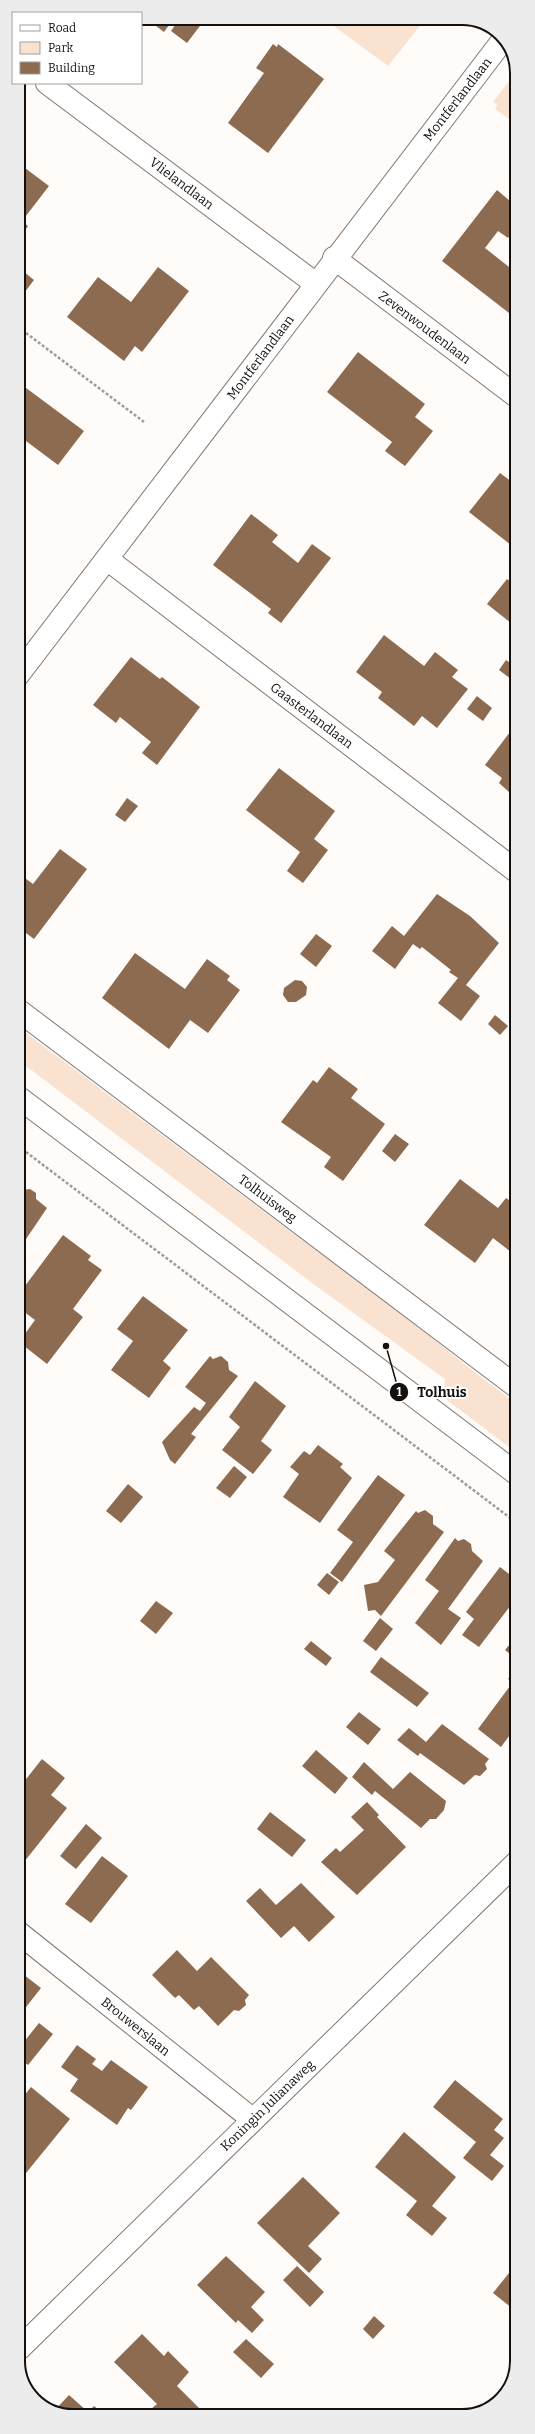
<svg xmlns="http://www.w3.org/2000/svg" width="535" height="2434" font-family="Bitter,serif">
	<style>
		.green { fill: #fae2d1 }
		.building { fill: #8d6b51 }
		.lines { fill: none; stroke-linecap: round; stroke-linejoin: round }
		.minor-casing { stroke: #7f7772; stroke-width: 24 }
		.tertiary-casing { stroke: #7f7772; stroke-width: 24 }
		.path { stroke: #9e9b98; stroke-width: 2.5; stroke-dasharray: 3 2; stroke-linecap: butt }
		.minor { stroke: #fff; stroke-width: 22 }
		.tertiary { stroke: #fff; stroke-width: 22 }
		.labels { text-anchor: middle; stroke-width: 4; stroke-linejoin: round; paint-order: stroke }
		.street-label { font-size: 13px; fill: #13100e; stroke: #fff }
		.rim { fill: none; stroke: #13100e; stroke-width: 2 }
		.leader { fill: none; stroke: #13100e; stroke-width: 1.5 }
		.callout-dot { fill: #13100e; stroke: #fff; stroke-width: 1.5 }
		.mark-label { font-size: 12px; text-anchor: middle; font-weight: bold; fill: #fff }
		.callout-label { font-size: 14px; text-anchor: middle; font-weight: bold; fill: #13100e; stroke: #fff; stroke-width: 4; stroke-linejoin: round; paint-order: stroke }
	</style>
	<rect width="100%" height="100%" fill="#fefbf8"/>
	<path class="green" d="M323 18H426L388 66Z
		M516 72V124L495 109 497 105 493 102Z
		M18 1027 314 1249C385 1297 448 1354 517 1404V1453L443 1397 445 1379 312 1283 18 1060Z"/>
	<path class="building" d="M141 18H174L164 32 147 19 141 27Z
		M180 18H206L187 43 171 31Z
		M273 44 277 47 278 44 324 79 268 153 228 123 264 73 256 68Z
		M18 154 25 159 21 165 49 186 22 221 28 226 18 240Z
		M497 190 516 206V227L508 238 498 231 485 248 514 271 516 269V312L513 316 442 261Z
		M18 267 34 280 18 301Z
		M158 267 189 291 142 352 135 346 124 361 67 317 98 277 131 302Z
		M358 352 425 404 415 417 433 431 405 466 385 451 392 442 327 392Z
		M18 382 84 431 58 465 18 435Z
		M500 473 516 485V549L469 512Z
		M251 514 278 535 272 542 298 563 312 544 331 558 281 623 268 613 271 609 213 565Z
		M507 579 516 586V627L487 604Z
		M384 635 424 666 435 652 458 670 452 677 468 689 437 728 422 716 414 726 378 698 382 692 356 672Z
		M131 657 160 679 162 677 200 707 157 765 142 753 151 742 120 717 116 723 93 705Z
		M506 660 516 667V672L511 679 499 670Z
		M477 696 492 708 483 721 467 709Z
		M516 724V789L513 787 509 792 499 783 502 778 485 765Z
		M279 768 335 811 314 839 328 850 303 883 287 871 300 852 246 810Z
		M127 798 138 806 125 822 115 815Z
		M60 849 87 869 34 939 18 927V873L33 884Z
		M437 894 470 916 499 943 466 985 480 996 461 1021 438 1003 458 978 449 972 451 970 422 947 420 949 413 944 395 969 372 951 392 926 404 936Z
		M316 934 332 946 316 967 300 954Z
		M135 953 185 989 207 959 230 976 227 980 240 990 208 1033 190 1020 169 1049 102 998Z
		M295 980 302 981 307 987 306 995 296 1002H288L283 995 284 988Z
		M495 1015 508 1026 500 1035 488 1024Z
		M329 1067 358 1089 351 1098 385 1124 343 1181 324 1167 331 1157 281 1122 313 1080 317 1083Z
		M395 1134 409 1144 395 1162 382 1151Z
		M460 1179 498 1208 506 1198 516 1205 515 1255 493 1238 475 1263 424 1225Z
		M19 1187 22 1190 30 1189 36 1193V1199L47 1208 22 1245 24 1247 19 1255Z
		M63 1235 91 1256 88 1260 102 1270 73 1309 83 1317 47 1364 19 1342 35 1320 19 1308V1294Z
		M143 1296 188 1330 163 1361 171 1368 149 1398 111 1370 133 1341 117 1329Z
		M210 1356 213 1359 221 1356 228 1362 229 1370 238 1376 191 1434 196 1437 175 1464 170 1460 162 1442 194 1407 200 1411 206 1403 185 1387Z
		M255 1381 286 1406 261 1441 272 1450 253 1474 222 1450 240 1427 229 1417Z
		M318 1445 343 1464 340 1467 352 1478 320 1523 283 1497 299 1474 290 1467 304 1451 310 1455Z
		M234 1466 247 1477 230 1498 216 1488Z
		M378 1475 405 1495 342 1582 330 1573 353 1542 337 1530Z
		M128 1484 143 1497 121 1523 106 1511Z
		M425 1510 433 1516V1524L444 1532 381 1616 375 1610 368 1611 364 1585 378 1582 395 1560 384 1551 416 1511 418 1513Z
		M455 1538 458 1541 464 1539 471 1544 472 1551 483 1561 448 1609 461 1618 441 1645 415 1623 439 1591 425 1580Z
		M500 1567 517 1580V1597L479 1647 462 1635 474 1619 466 1612Z
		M327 1573 339 1582 329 1595 317 1585Z
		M156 1601 173 1613 156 1634 140 1621Z
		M380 1618 393 1629 376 1651 363 1641Z
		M516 1637 517 1638V1663L513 1660 515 1658 505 1650Z
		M311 1641 332 1658 326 1666 304 1649Z
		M381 1657 429 1693 417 1707 370 1672Z
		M517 1667V1725L501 1747 478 1729 513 1682 508 1679Z
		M359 1712 381 1729 368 1745 346 1727Z
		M442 1724 489 1759 485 1764 487 1769 480 1776 475 1775 464 1785 420 1753 418 1756 397 1740 409 1728 426 1742Z
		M316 1750 348 1778 335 1794 302 1766Z
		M42 1759 65 1778 51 1795 67 1808 20 1867 19 1788Z
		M364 1762 393 1789 410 1772 446 1801 444 1810 436 1819H430L421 1828 375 1791 372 1795 352 1777Z
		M367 1802 379 1815 377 1817 406 1847 357 1895 321 1862 336 1848 340 1852 364 1830 351 1817Z
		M270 1812 306 1840 292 1857 257 1829Z
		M86 1824 102 1838 76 1869 60 1856Z
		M102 1856 128 1876 91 1923 65 1904Z
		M301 1883 335 1917 309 1942 294 1926 281 1938 246 1901 260 1888 276 1905Z
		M177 1950 197 1971 211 1957 249 1995 245 2000 246 2005 239 2011 234 2010 218 2026 199 2006 194 2010 179 1995 175 1998 152 1975Z
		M19 1971 41 1988 19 2016Z
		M39 2023 53 2034 28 2065 19 2058V2048Z
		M77 2045 96 2059 92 2064 102 2071 111 2060 148 2087 131 2110 128 2108 117 2125 70 2091 78 2079 61 2067Z
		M455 2080 503 2119 494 2130 504 2138 490 2155 504 2166 492 2181 463 2158 476 2142 433 2107Z
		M31 2087 70 2119 26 2173 19 2167V2102Z
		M404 2132 456 2177 432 2206 447 2218 432 2236 406 2215 417 2201 375 2167Z
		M303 2177 340 2213 308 2246 322 2259 309 2273 257 2223Z
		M19 2207 24 2212 19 2221Z
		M226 2256 265 2292 251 2307 264 2320 252 2333 238 2320 236 2323 197 2285Z
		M517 2263V2312L493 2293Z
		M297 2266 324 2292 310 2307 283 2280Z
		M374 2316 385 2326 373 2339 363 2329Z
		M142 2334 164 2356 168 2351 189 2372 177 2386 203 2412 200 2416H158L151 2409 157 2404 114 2362Z
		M246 2339 274 2364 261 2378 233 2352Z
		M69 2395 88 2412 94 2406 106 2416H70L55 2410Z"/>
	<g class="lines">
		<g class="minor-casing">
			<path id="minor" d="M47 83 316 284
				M334 258 516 396
				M107 559 516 871
				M18 675 503 40
				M18 1010 517 1387
				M19 1933 252 2119
				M19 2349 517 1862"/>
		</g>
		<g class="tertiary-casing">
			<path id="tertiary" d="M18 1097 517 1474"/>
		</g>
		<path class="path" d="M18 327 144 422
			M18 1146 517 1523"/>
		<use href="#minor" class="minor"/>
		<use href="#tertiary" class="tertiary"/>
	</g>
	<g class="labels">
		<g class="street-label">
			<text transform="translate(457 99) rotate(-52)" y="5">Montferlandlaan</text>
			<text transform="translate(182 183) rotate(37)" y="5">Vlielandlaan</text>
			<text transform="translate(425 327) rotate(37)" y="5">Zevenwoudenlaan</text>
			<text transform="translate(260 357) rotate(-53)" y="5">Montferlandlaan</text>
			<text transform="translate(312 715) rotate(37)" y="5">Gaasterlandlaan</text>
			<text transform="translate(268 1198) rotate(37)" y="5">Tolhuisweg</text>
			<text transform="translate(136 2026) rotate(39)" y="5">Brouwerslaan</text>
			<text transform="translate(267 2105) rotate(-44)" y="5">Koningin Julianaweg</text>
		</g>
	</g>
	<path d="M0 0H535V2434H0ZM73 25H462A48 48 0 0 1 510 73V2361A48 48 0 0 1 462 2409H73A48 48 0 0 1 25 2361V73A48 48 0 0 1 73 25Z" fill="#ececec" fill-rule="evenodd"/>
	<path class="rim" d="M73 25H462A48 48 0 0 1 510 73V2361A48 48 0 0 1 462 2409H73A48 48 0 0 1 25 2361V73A48 48 0 0 1 73 25Z"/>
	<path class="leader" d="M386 1346L399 1392"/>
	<g class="callout-dot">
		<circle cx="386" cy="1346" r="4"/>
		<circle cx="399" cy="1392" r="10"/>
	</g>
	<g class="mark-label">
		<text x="399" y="1396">1</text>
	</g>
	<g class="callout-label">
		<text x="442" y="1397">Tolhuis</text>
	</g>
	<rect x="12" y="12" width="130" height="72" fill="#ffffff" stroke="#a19f9f"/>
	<rect x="20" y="25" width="20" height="6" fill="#ffffff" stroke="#a19f9f"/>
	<text x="48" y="32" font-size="12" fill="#13100e">Road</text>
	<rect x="20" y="42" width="20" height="12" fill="#fae2d1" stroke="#a19f9f"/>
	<text x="48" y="52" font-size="12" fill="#13100e">Park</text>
	<rect x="20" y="62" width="20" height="12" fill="#8d6b51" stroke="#a19f9f"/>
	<text x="48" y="72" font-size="12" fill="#13100e">Building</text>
</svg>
